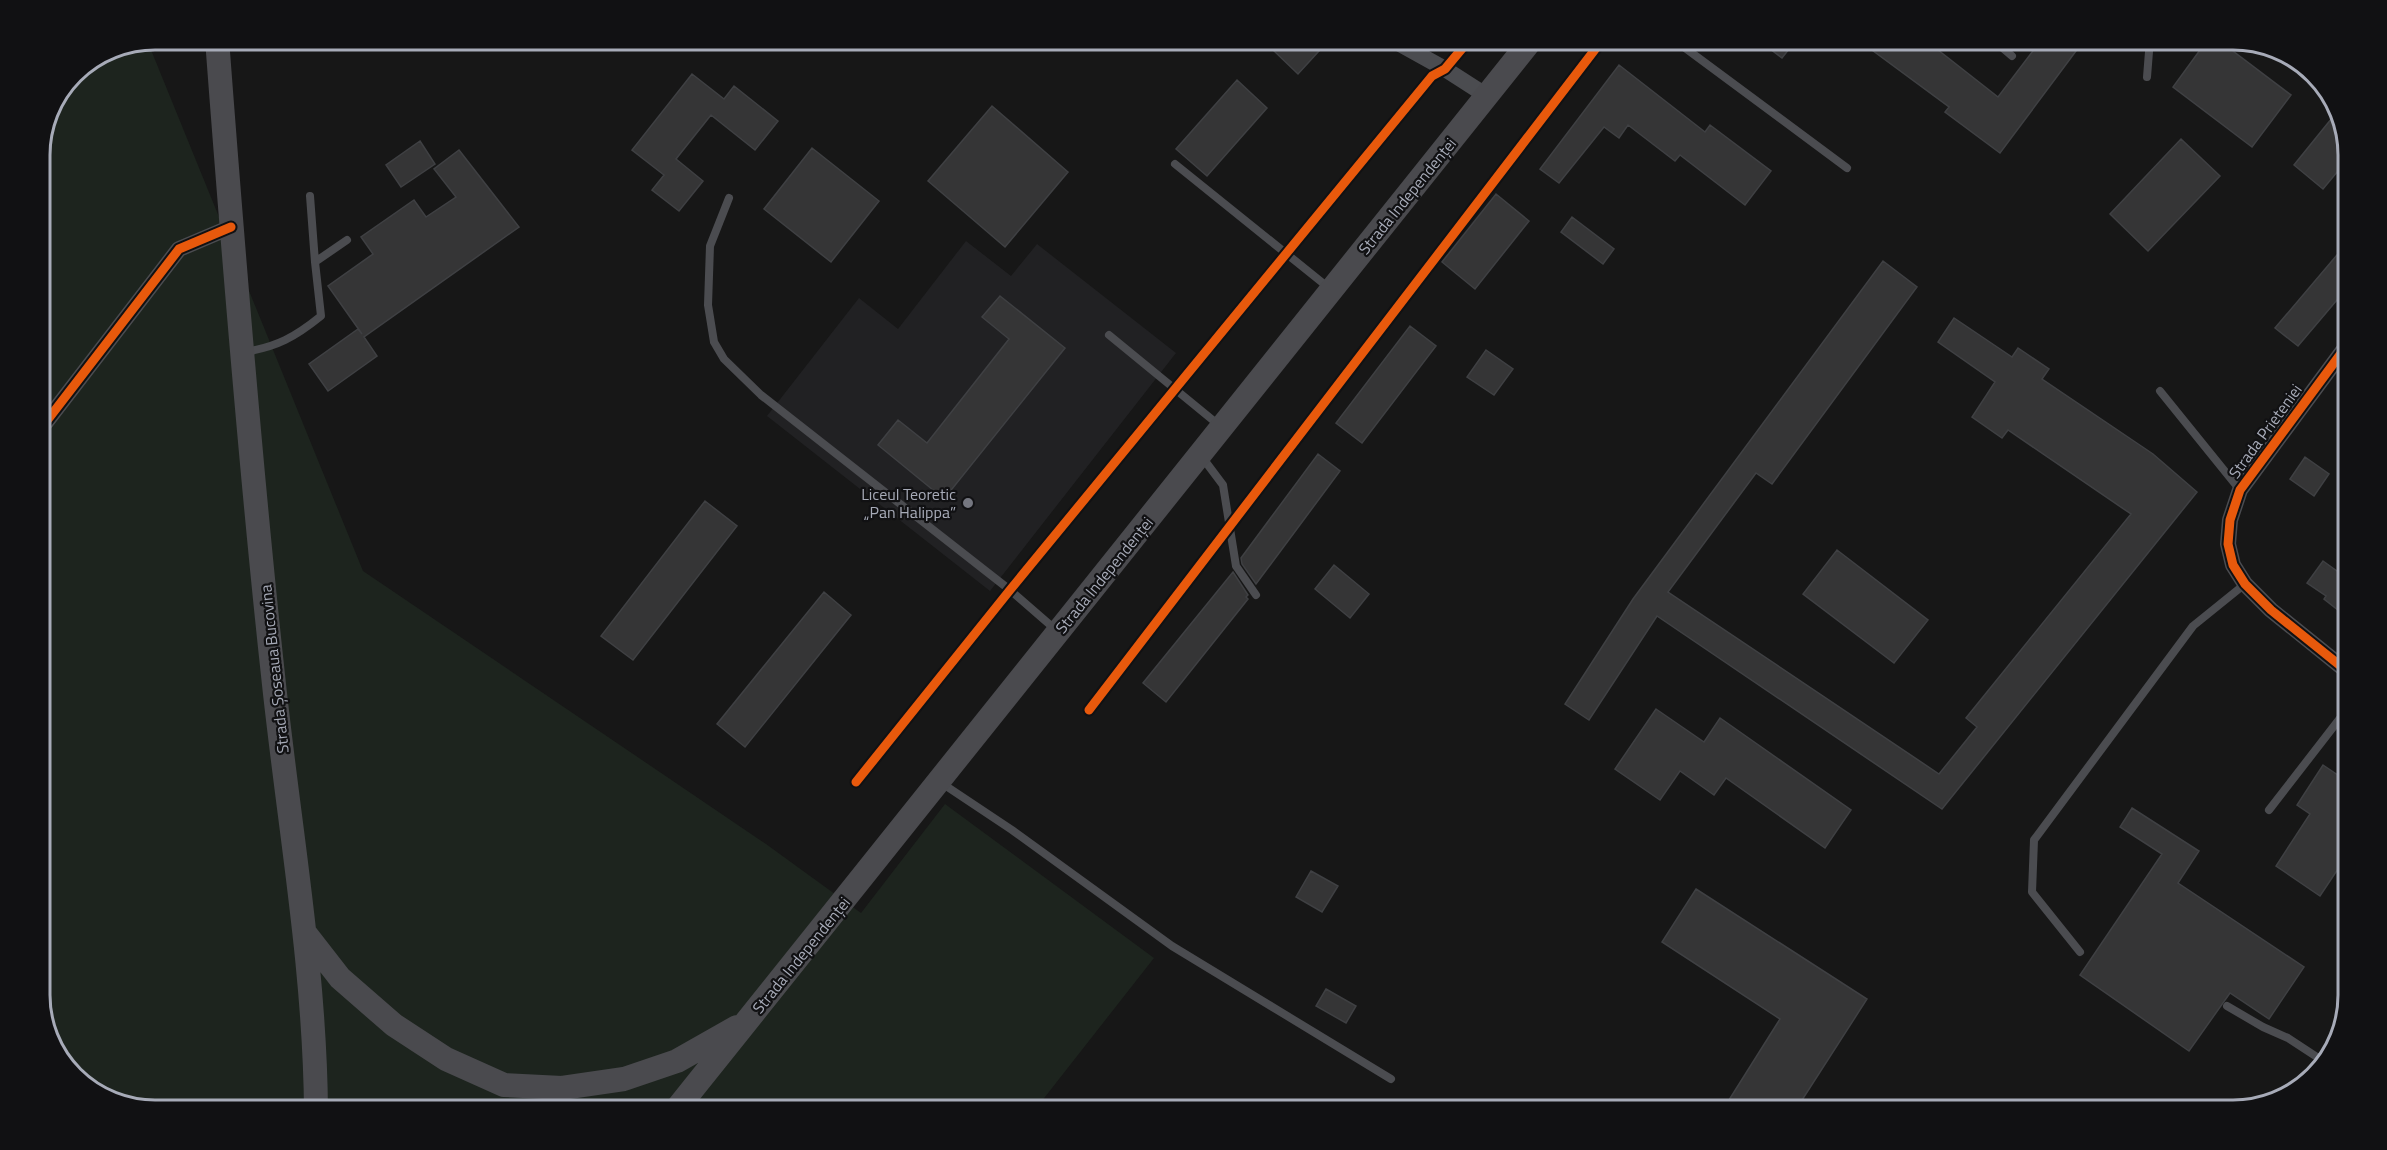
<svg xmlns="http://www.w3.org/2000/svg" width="2387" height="1150" font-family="'Titillium Web',sans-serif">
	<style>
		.built { fill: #212123 }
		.green { fill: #1d241e }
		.building { fill: #353536; stroke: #3f4043; stroke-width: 1.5 }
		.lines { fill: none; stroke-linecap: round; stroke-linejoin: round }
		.lane { stroke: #4b4c50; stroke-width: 8 }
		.street { stroke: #4b4c50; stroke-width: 16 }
		.secondary { stroke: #4a4a4e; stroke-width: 24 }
		.cycleway-casing { stroke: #111113; stroke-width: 13 }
		.cycleway { stroke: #e8590c; stroke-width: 9 }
		.poi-dot { fill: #757780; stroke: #111113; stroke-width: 2 }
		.labels { text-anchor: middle; stroke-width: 4.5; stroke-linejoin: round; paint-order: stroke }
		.street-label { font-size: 16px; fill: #a7abb8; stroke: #111113 }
		.poi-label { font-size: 16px; fill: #a7abb8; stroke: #111113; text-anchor: end }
		.rim { fill: none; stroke: #a7abb8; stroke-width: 3 }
	</style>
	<rect width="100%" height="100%" fill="#171717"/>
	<path class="built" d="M966 241 1011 276 1037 244 1176 353 990 591 767 416 859 298 898 329Z"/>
	<path class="green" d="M147 40 363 571 766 844 861 913 945 804 1154 958 1034 1111H155L104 1099 59 1060 39 1003V147L73 73 111 48Z"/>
	<path class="building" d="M1283 39H1330L1298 74 1273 50Z
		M1757 39H1797L1782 58Z
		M1857 39H1924L1998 97 2042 39H2085L2000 153 1945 112 1949 107Z
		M2208 39H2217L2291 95 2252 147 2173 87Z
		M1619 65 1705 132 1710 125 1771 171 1745 205 1680 155 1675 161 1628 125 1619 138 1604 127 1559 183 1540 169Z
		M692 74 724 99 734 86 778 121 755 150 711 115 676 159 703 181 679 211 652 190 664 175 632 150Z
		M1237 80 1267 108 1207 176 1176 149Z
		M992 106 1068 172 1005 247 928 181Z
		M2336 113 2348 147V159L2323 189 2294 165Z
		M2181 139 2220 176 2148 251 2110 214Z
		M420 141 435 164 401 187 386 165Z
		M812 148 879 201 831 262 764 209Z
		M459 150 519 227 364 337 377 356 328 391 309 364 358 329 362 334 328 286 373 254 361 237 414 200 426 217 456 197 434 169Z
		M1496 194 1529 221 1475 289 1442 262Z
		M1572 217 1614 249 1603 264 1561 232Z
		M2348 242V287L2298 346 2275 328Z
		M1883 261 1917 287 1772 484 1756 473 1668 592 1939 774 1977 727 1966 718 2131 514 2008 430 2002 438 1972 417 1995 382 1938 342 1954 318 2012 357 2018 348 2049 369 2042 379 2153 454 2197 492 1942 809 1657 616 1589 720 1565 704 1633 599Z
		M1000 296 1065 348 944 499 878 445 898 420 927 443 1009 339 982 317Z
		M1410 326 1436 346 1362 443 1336 423Z
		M1486 350 1513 369 1494 395 1467 377Z
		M1318 454 1340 471 1256 584 1242 564 1241 558Z
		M2305 457 2329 474 2314 496 2290 479Z
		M705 501 737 526 633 660 601 636Z
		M1837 550 1928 620 1894 663 1803 594Z
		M2323 561 2348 579V618L2324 599 2326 596 2307 583Z
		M1334 565 1369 594 1350 618 1315 589Z
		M1233 572 1248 595 1246 597 1248 599 1166 702 1143 683Z
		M824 592 851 615 745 747 717 724Z
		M1656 709 1704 742 1720 718 1851 810 1825 848 1726 778 1714 795 1680 771 1660 800 1615 769Z
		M2323 765 2348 782V854L2320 896 2276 866 2310 814 2297 805Z
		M2132 808 2199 851 2178 883 2304 967 2269 1019 2230 993 2189 1051 2080 975 2162 854 2120 827Z
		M1311 871 1338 886 1322 912 1296 897Z
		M1696 889 1867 999 1795 1111H1722L1780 1019 1662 942Z
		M1326 989 1356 1006 1346 1023 1316 1006Z"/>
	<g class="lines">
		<path class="lane" d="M1673 39 1847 168
			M1992 39 2012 56
			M2147 77 2150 39
			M1175 164 1329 288
			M310 196 315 262
			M729 198 710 246 708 305 714 342 724 359 761 395 1010 590 1056 630
			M1109 335 1220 426
			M244 352C277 347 295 337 321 316L315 262 347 240
			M2160 391 2240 490
			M1202 457 1223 485 1236 566 1256 595
			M940 782 1012 830 1172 946 1391 1079
			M2269 810 2348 708
			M2080 952 2032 892 2034 840 2193 626 2245 584
			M2227 1006 2263 1027 2288 1038 2323 1061"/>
		<path class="street" d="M1391 39 1445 69 1487 96
			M2348 344 2240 490 2230 520 2228 544 2233 565 2245 584 2271 610 2348 672
			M39 431 179 249 231 227"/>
		<path class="secondary" d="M217 39C233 251 250 464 273 675 288 820 315 965 316 1111
			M305 933 340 978 394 1025 446 1059 504 1085 562 1088 624 1079 677 1061 737 1027
			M675 1111 1532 39"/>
		<g class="cycleway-casing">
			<path id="cycleway" d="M2348 344 2240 490 2230 520 2228 544 2233 565 2245 584 2271 610 2348 672
				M39 431 179 249 231 227
				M1089 710 1603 39
				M856 782 1010 590 1432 76 1445 69 1470 39"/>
		</g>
		<use href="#cycleway" class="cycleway"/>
	</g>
	<circle class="poi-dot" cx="968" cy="503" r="6"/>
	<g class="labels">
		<g class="street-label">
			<text transform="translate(1407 196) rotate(-51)" y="6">Strada Independenței</text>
			<text transform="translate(2265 431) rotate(-54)" y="6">Strada Prieteniei</text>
			<text transform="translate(1104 575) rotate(-51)" y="6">Strada Independenței</text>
			<text transform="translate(274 669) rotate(-96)" y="6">Strada Șoseaua Bucovina</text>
			<text transform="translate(801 955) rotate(-51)" y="6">Strada Independenței</text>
		</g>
		<g class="poi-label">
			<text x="956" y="500">Liceul Teoretic<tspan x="956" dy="18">„Pan Halippa”</tspan></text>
		</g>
	</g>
	<path d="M0 0H2387V1150H0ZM155 50H2233A105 105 0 0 1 2338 155V995A105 105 0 0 1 2233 1100H155A105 105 0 0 1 50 995V155A105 105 0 0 1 155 50Z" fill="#111113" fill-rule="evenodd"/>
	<path class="rim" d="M155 50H2233A105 105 0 0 1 2338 155V995A105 105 0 0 1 2233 1100H155A105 105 0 0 1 50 995V155A105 105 0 0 1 155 50Z"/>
</svg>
